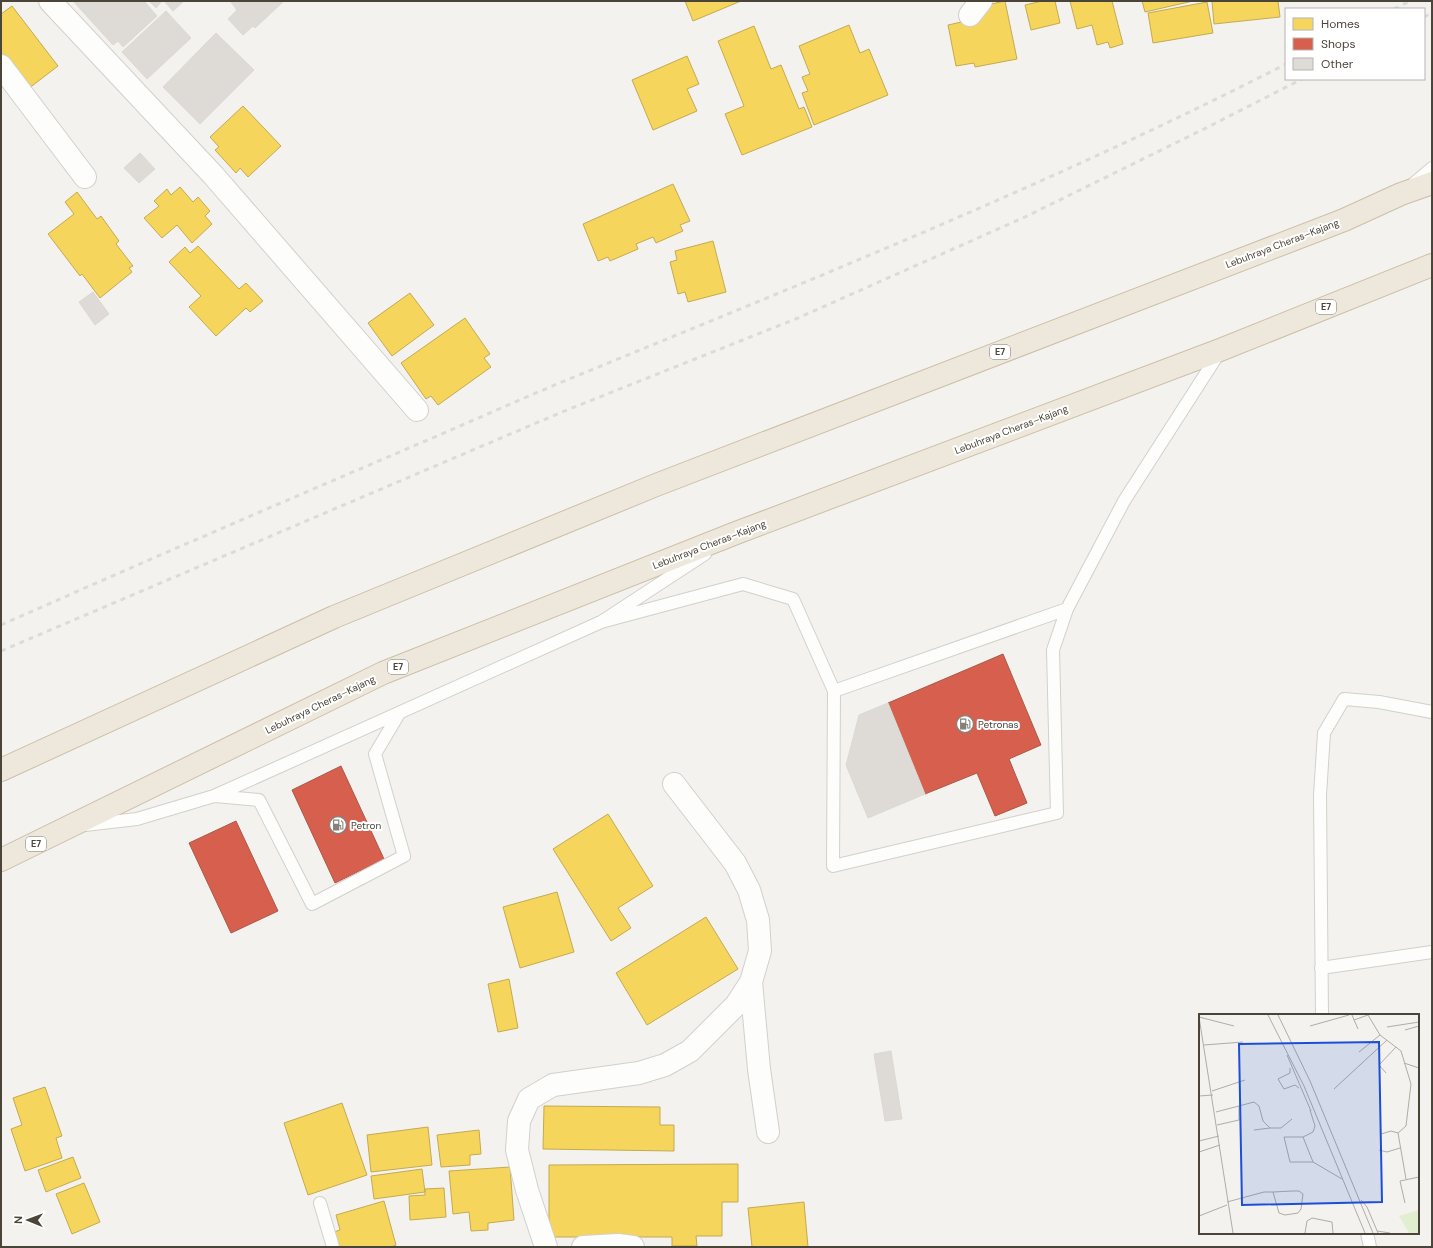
<svg xmlns="http://www.w3.org/2000/svg" width="1433" height="1248" font-family="'DM Sans',sans-serif">
	<style>
		.homes { fill: #f6d55c; stroke: #c3aa52 }
		.shops { fill: #d6604d; stroke: #ac5847 }
		.building { fill: #dedbd6; stroke: #dcd9d4 }
		.lines { fill: none; stroke-linecap: round; stroke-linejoin: round }
		.service-casing { stroke: #d2d0cb; stroke-width: 14 }
		.minor-casing { stroke: #d2d0cb; stroke-width: 24 }
		.motorway-casing { stroke: #ccbfa9; stroke-width: 24 }
		.service { stroke: #fdfdfc; stroke-width: 12 }
		.minor { stroke: #fdfdfc; stroke-width: 22 }
		.motorway { stroke: #ede8db; stroke-width: 22 }
		.rail { stroke: #dbdbda; stroke-width: 3; stroke-dasharray: 5 5; stroke-linecap: butt }
		.labels { text-anchor: middle; stroke-width: 4; stroke-linejoin: round; paint-order: stroke }
		.shield { fill: #fff; stroke: #817c74; stroke-width: 1 }
		.shield-label { font-size: 9px; font-weight: bold; fill: #4b4439 }
		.street-label { font-size: 10px; fill: #4b4439; stroke: #fff }
		.poi-label { font-size: 10px; fill: #4b4439; stroke: #fff; text-anchor: start }
		.inset-road { fill: none; stroke: #b0aca6; stroke-width: 1 }
		.view { fill: #1d4ed8; fill-opacity: 0.15; stroke: #1d4ed8; stroke-width: 2 }
		.inset-edge { fill: none; stroke: #4b4439; stroke-width: 2 }
	</style>
	<rect width="100%" height="100%" fill="#f4f2ee"/>
	<path class="homes" d="M685 1H741L693 21Z
		M1005 1 1017 59 975 67 974 63 956 66 948 25 966 21 964 10Z
		M1042 1H1055L1060 23 1031 30 1025 5Z
		M1070 1H1112L1123 44 1110 48 1108 42 1097 45 1092 25 1077 29Z
		M1142 1H1193L1145 12Z
		M1212 1H1278L1280 17 1214 24Z
		M1207 2 1213 33 1153 43 1148 13Z
		M12 6 58 66 24 92 1 61V14Z
		M849 25 860 53 869 49 888 95 814 125 802 93 808 91 802 77 810 74 799 46Z
		M754 26 771 69 781 65 799 109 804 107 812 127 742 155 725 114 744 106 718 41Z
		M687 56 699 84 687 89 697 111 653 130 632 80Z
		M243 106 281 146 248 177 240 168 236 173 215 150 219 147 210 137Z
		M673 184 690 221 680 225 683 231 656 243 653 237 636 244 638 249 610 261 608 257 598 261 583 224Z
		M180 187 193 202 198 197 210 211 205 216 212 224 192 243 177 225 162 238 144 218 159 206 154 201 167 189 171 195Z
		M77 192 97 219 101 216 119 241 116 244 133 266 129 268 132 272 100 298 82 274 80 276 48 234 74 214 65 202Z
		M713 241 726 292 688 302 685 292 678 294 670 262 677 260 675 251Z
		M198 246 239 289 246 283 263 301 250 312 246 308 216 336 189 307 201 296 169 262 185 247 190 253Z
		M410 293 434 325 392 356 368 323Z
		M465 318 490 354 484 358 491 367 438 405 431 396 426 399 401 363Z
		M608 814 653 886 618 908 631 928 611 941 553 849Z
		M557 892 574 952 520 968 503 907Z
		M706 917 738 969 647 1025 616 973Z
		M509 979 518 1028 498 1032 488 984Z
		M45 1087 62 1136 56 1138 62 1158 25 1171 11 1129 22 1125 13 1098Z
		M342 1103 367 1175 308 1195 284 1123Z
		M544 1106 660 1107V1125H674V1151L543 1149Z
		M428 1127 432 1165 371 1172 367 1135Z
		M479 1130 481 1154 470 1155V1165L441 1167 437 1135Z
		M73 1157 81 1178 46 1192 38 1170Z
		M738 1164V1202H722V1236H696L697 1246H672V1237H549V1165Z
		M510 1167 514 1220 488 1223V1230L471 1231 469 1212 453 1214 449 1171Z
		M422 1169 425 1192 374 1199 371 1176Z
		M84 1183 100 1222 72 1234 56 1194Z
		M444 1188 446 1217 410 1220 409 1196 425 1195V1189Z
		M384 1201 396 1245 391 1247H335L331 1233 340 1230 336 1215Z
		M804 1202 808 1247H752L748 1208Z"/>
	<path class="shops" d="M1003 654 1041 745 1009 759 1027 803 995 816 977 773 925 794 888 703Z
		M341 766 384 859 335 883 292 790Z
		M236 821 278 911 231 933 189 843Z"/>
	<path class="building" d="M73 1H144L157 16 123 47 118 41 113 45Z
		M149 1H162L156 8Z
		M164 1H184L173 11Z
		M230 1H284L255 28 253 26 243 35 228 19 237 10Z
		M166 11 191 38 147 79 122 52Z
		M216 33 254 70 200 124 163 87Z
		M140 153 155 169 139 183 124 168Z
		M93 292 109 314 95 325 79 302Z
		M888 703 925 794 868 818 846 765 859 715Z
		M891 1051 902 1119 885 1121 874 1054Z"/>
	<g class="lines">
		<g class="service-casing">
			<path id="service" d="M1413 184 1432 168
				M601 622 743 584 793 599 834 691 833 866 1057 813 1053 650 1067 609 1124 501 1219 353
				M834 691 1067 609
				M215 796 259 800 312 904 404 856 375 754 400 712
				M85 825 137 819 214 796 601 622 705 554
				M1321 968 1432 952
				M1322 1015 1320 795 1324 733 1344 699 1379 702 1432 712
				M320 1203 333 1247
				M1367 1233 1370 1247"/>
		</g>
		<g class="minor-casing">
			<path id="minor" d="M50 1 214 176 417 410
				M970 15 981 1
				M1 66 85 177
				M751 982 759 1069 768 1132
				M546 1247 527 1190 517 1150 519 1121 529 1099 553 1085 639 1073 665 1065 690 1051 736 1005 751 982 760 951 758 920 749 890 735 863 674 784
				M583 1247 618 1245 633 1247"/>
		</g>
		<g class="motorway-casing">
			<path id="motorway" d="M1 770 334 617 656 485 1344 220 1401 194 1432 183
				M1 860 383 673 736 533 1220 350 1432 265"/>
		</g>
		<use href="#service" class="service"/>
		<use href="#minor" class="minor"/>
		<use href="#motorway" class="motorway"/>
		<path class="rail" d="M1394 9 1410 1
			M1424 17 1432 13
			M1 625C132 567 264 510 395 454 449 431 503 407 557 384 803 283 1050 185 1286 64
			M1 651 562 412 798 318 1025 217 1208 127 1302 79"/>
	</g>
	<defs>
		<g id="fuel-ring" transform="scale(0.9)"><circle r="9.5" fill="#fff" stroke="#868178" stroke-width="1.5"/><path d="M-5.5-6h7V0h2V4h1.3V-2.5L3-4.5l.8-.8L6-3V5H2.5V1h-1V6h-7ZM-4.2-4.7v3.2H.2V-4.7Z" fill="#868178"/></g>
	</defs>
	<g fill-rule="evenodd">
		<use href="#fuel-ring" x="965" y="724"/>
		<use href="#fuel-ring" x="338" y="825"/>
	</g>
	<g class="labels">
		<g class="shield">
			<rect x="1316" y="300" width="20" height="14" rx="3"/>
			<rect x="990" y="345" width="20" height="14" rx="3"/>
			<rect x="388" y="660" width="20" height="14" rx="3"/>
			<rect x="26" y="837" width="20" height="14" rx="3"/>
		</g>
		<g class="shield-label">
			<text x="1326" y="310">E7</text>
			<text x="1000" y="355">E7</text>
			<text x="398" y="670">E7</text>
			<text x="36" y="847">E7</text>
		</g>
		<g class="street-label">
			<text transform="translate(1282 243) rotate(-21)" y="4">Lebuhraya Cheras–Kajang</text>
			<text transform="translate(1011 429) rotate(-21)" y="4">Lebuhraya Cheras–Kajang</text>
			<text transform="translate(709 544) rotate(-21)" y="4">Lebuhraya Cheras–Kajang</text>
			<text transform="translate(320 704) rotate(-26)" y="4">Lebuhraya Cheras–Kajang</text>
		</g>
		<g class="poi-label">
			<text x="978" y="728">Petronas</text>
			<text x="351" y="829">Petron</text>
		</g>
	</g>
	<g transform="translate(1199 1014)">
		<rect width="220" height="220" fill="#f4f2ee"/>
		<path d="M220 196V219H210L200 202Z" fill="#e1eecf"/>
		<path class="inset-road" d="M69 1 105 72 166 219M79 1 111 67 174 219M153 1 159 15M169 1 181 21 202 37 212 70 207 112 199 119 192 117 182 120M0 3 34 219M0 3 35 12M155 6 169 1M111 12 150 1M188 13 220 8M206 16 220 12M5 31 44 28M160 38 181 21M88 41 112 97M205 49 220 54M91 54V59L79 65 85 75 96 71 100 74M187 59 180 51 197 33M135 75 188 26M13 77 46 66M0 82 14 81M111 96 116 112 114 118 104 123H85L91 148H114L143 165M17 98 55 88 60 92 64 107 71 114H82L93 105M18 111 40 106V92M55 116 71 114M199 119 207 165M104 123 114 148M0 127 20 122M180 136 188 138 201 134M0 138 21 131M162 186 168 193 179 219M28 188 65 178H74L93 177H100L104 180 102 195 99 199 86 201 80 199 74 178M206 189 201 167 220 163M0 202 28 191M178 217 191 219M106 219 108 207 113 204 133 208 134 219"/>
		<path class="view" d="M180 28 183 188 43 191 40 30Z"/>
		<rect width="220" height="220" class="inset-edge"/>
	</g>
	<rect width="1433" height="1248" fill="none" stroke="#4b4439" stroke-width="4"/>
	<rect x="1285" y="8" width="140" height="72" fill="#ffffff" stroke="#b7b4b0"/>
	<rect x="1293" y="18" width="20" height="12" fill="#f6d55c" stroke="#b7b4b0"/>
	<text x="1321" y="28" font-size="12" fill="#4b4439">Homes</text>
	<rect x="1293" y="38" width="20" height="12" fill="#d6604d" stroke="#b7b4b0"/>
	<text x="1321" y="48" font-size="12" fill="#4b4439">Shops</text>
	<rect x="1293" y="58" width="20" height="12" fill="#dedbd6" stroke="#b7b4b0"/>
	<text x="1321" y="68" font-size="12" fill="#4b4439">Other</text>
	<g transform="translate(28 1220) rotate(271)" stroke="#ffffff" stroke-width="3" paint-order="stroke">
	<path d="M0-3L7 15L0 10L-7 15Z" fill="#4b4439"/>
	<text y="-6" font-size="11" font-weight="bold" text-anchor="middle" fill="#4b4439">N</text>
	</g>
</svg>
